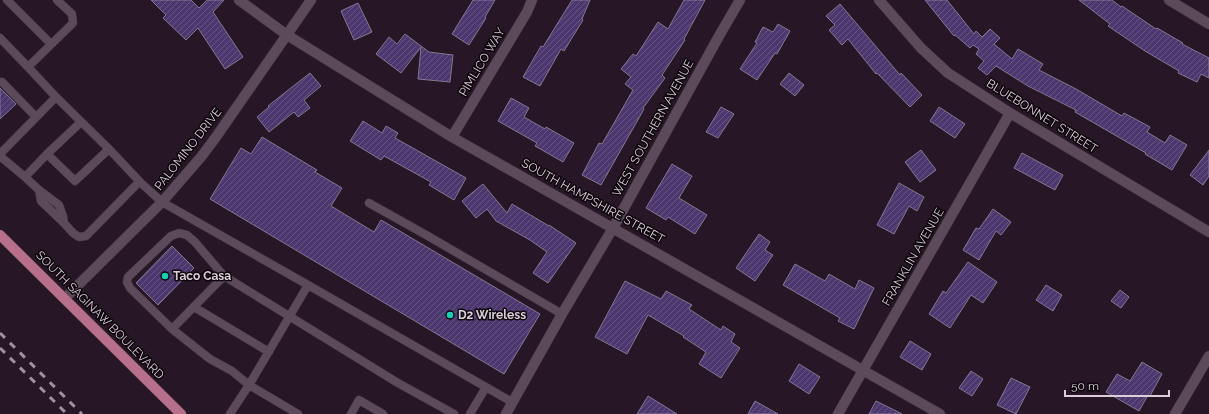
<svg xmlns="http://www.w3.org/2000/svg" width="1209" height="414" font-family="Raleway,sans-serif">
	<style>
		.building { fill: url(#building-hatch); stroke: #807891 }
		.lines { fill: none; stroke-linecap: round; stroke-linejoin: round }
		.service-casing { stroke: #3c303b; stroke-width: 9 }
		.minor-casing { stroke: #3c303b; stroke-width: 11 }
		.primary-casing { stroke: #3c303b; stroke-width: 11 }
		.service { stroke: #5c495a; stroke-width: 8 }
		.minor { stroke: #5c495a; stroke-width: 10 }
		.primary { stroke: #b86f8b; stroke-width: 10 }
		.rail { stroke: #9f919e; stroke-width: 3; stroke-dasharray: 7 7; stroke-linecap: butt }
		.poi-dot { fill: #0dd5b5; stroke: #0c050b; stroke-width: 1.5 }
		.labels { text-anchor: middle; stroke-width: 3; stroke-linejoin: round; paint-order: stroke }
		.street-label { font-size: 12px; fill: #daced9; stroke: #0c050b }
		.poi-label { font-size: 12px; font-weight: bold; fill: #daced9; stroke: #0c050b; text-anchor: start }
	</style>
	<defs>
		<pattern id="building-hatch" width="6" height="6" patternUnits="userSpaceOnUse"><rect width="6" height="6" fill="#4c386e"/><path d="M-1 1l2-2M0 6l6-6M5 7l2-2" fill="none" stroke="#655482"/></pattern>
	</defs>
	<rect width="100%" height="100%" fill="#271626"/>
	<path class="building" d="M151 0H191L199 8 207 0H224L213 12 243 57 225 69 198 28 186 40 163 18 166 15Z
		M473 0H495L485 17 486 18 469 45 452 34Z
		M572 0H590L582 19 583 20 564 51 561 49 540 86 523 77 541 46 543 47Z
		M684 0H705L684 39 685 40 662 75 665 78 643 108 644 109 601 185 582 175 599 143 602 144 633 90 625 84 631 77 621 69 633 54 636 56 658 22 668 29Z
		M925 0H947L974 34 976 31 982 37 990 29 1000 38 994 44 1012 59 1018 49 1043 64 1039 70 1076 89 1122 116 1124 113 1150 127 1147 132 1165 143 1170 135 1187 145 1172 170 1145 154 1146 153 1075 112 1076 110 1028 86 996 66 987 75 978 68 984 61 976 54 979 49 973 45 970 48 955 35 954 36Z
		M1079 0H1112L1121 7 1122 6 1156 29 1157 28 1183 43 1182 44 1209 58V78L1201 74 1197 82 1178 73 1179 71 1145 51 1108 26 1110 24Z
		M358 3 372 32 354 40 341 11Z
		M840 4 900 75 901 73 922 95 910 107 877 73 876 74 848 39 842 45 829 30 835 25 826 16Z
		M778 24 790 31 777 54 775 53 757 80 740 69 757 43 755 42 763 27 773 32Z
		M405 34 429 52 453 55 450 82 418 79 421 47 401 73 376 54 389 37 397 44Z
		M310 73 321 86 304 100 310 108 298 117 294 112 269 132 257 117 269 107 268 106Z
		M789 73 804 85 795 96 780 84Z
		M0 88 16 104 0 119Z
		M511 98 529 108 524 117 545 129 546 127 574 143 563 162 535 146 537 143 498 121Z
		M721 107 734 114 718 138 706 132Z
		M939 107 965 124 955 138 930 121Z
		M363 121 382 133 386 126 398 133 395 138 466 178 454 200 429 185 431 182 384 156 381 160 350 141Z
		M262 137 317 170 315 172 342 188 331 206 374 232 381 220 540 314 504 374 210 199 241 148 251 154Z
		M921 150 936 170 920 182 905 162Z
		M1209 150V176L1203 185 1190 175Z
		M1022 153 1063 175 1055 190 1014 168Z
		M672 164 692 176 679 198 707 215 695 234 668 217 666 220 646 208Z
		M899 183 924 197 917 211 909 206 894 234 877 225Z
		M483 184 507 213 512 204 549 226V225L576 243 548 283 533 273 547 252 530 240 496 221 487 209 476 218 462 201Z
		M993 209 1011 222 1001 235 996 231 979 260 963 250 976 228 979 229Z
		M759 234 770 242 765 250 773 255 755 281 736 268Z
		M172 246 194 268 158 305 136 283Z
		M968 262 997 282 983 303 971 295 950 328 929 314 943 291 946 293Z
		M795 264 825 281 829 274 855 289 859 280 874 288 854 329 838 321 840 318 783 285Z
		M625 281 661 299 666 291 692 305 689 309 721 330 723 326 735 334 731 342 740 348 721 378 699 364 706 352 683 337 684 336 648 315 627 354 595 337Z
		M1046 285 1062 295 1053 311 1036 300Z
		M1120 290 1129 297 1121 308 1111 301Z
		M910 341 931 354 922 370 900 357Z
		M1142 362 1162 374 1150 396 1148 395 1139 411 1106 392 1117 374 1130 381Z
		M799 364 820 377 809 394 789 381Z
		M971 371 983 379 972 396 959 388Z
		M1011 378 1030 387 1016 414 997 405Z
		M648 396 677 414H637Z
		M755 401 778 414H748Z
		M876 401 902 414H869Z"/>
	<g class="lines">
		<g class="service-casing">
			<path id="service" d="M7 0 51 44
				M0 38 28 67 56 97 109 149 141 183 162 202 308 285 512 402
				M28 67 73 23 72 14 57 0
				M0 82H2L36 117
				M81 122 47 154 75 181 109 149
				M0 154 56 97
				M0 156 25 177 47 154
				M25 177 39 190 59 205 63 216 64 223 73 233 79 237 86 236 139 182
				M39 190 41 201 64 223
				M369 203 428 236 562 314
				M194 307 269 352
				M172 329 224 276
				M230 414 249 385 308 285
				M298 414 249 385 232 371 210 359 172 329 130 288 127 282 128 277 171 236 179 233 187 235 195 242 224 276 398 383 454 414
				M351 414 359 400 383 414
				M470 414 486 387"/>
		</g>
		<g class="minor-casing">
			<path id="minor" d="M239 0 287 35 452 137 940 414
				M879 0 921 48 948 73 1010 113 1209 232
				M1169 0 1209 24
				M452 137 527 12 532 0
				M65 298 162 202 201 157 216 137 311 0
				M506 414 562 314 613 228 719 36 740 0
				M838 414 1010 113
				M1175 414 1209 356"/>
		</g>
		<g class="primary-casing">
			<path id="primary" d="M0 235 181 414"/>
		</g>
		<use href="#service" class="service"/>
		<use href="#minor" class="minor"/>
		<use href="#primary" class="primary"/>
		<path class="rail" d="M0 333 82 414
			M0 348 67 414"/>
	</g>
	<g class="poi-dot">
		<circle cx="165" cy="276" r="4"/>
		<circle cx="450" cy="315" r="4"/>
	</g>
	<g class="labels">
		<g class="street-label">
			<text transform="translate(482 62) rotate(-59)" y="4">PIMLICO WAY</text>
			<text transform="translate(1042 116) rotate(32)" y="4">BLUEBONNET STREET</text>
			<text transform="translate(653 128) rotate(-61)" y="4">WEST SOUTHERN AVENUE</text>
			<text transform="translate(188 149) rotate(-52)" y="4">PALOMINO DRIVE</text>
			<text transform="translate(593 201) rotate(29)" y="4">SOUTH HAMPSHIRE STREET</text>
			<text transform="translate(913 257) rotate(-60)" y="4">FRANKLIN AVENUE</text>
			<text transform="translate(100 315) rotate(45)" y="4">SOUTH SAGINAW BOULEVARD</text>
		</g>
		<g class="poi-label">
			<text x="173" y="280">Taco Casa</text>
			<text x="458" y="319">D2 Wireless</text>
		</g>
	</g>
	<path d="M1065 390v6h104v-6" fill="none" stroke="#daced9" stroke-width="2"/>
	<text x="1071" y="390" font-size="12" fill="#daced9" stroke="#0c050b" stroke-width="3" paint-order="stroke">50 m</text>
</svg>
